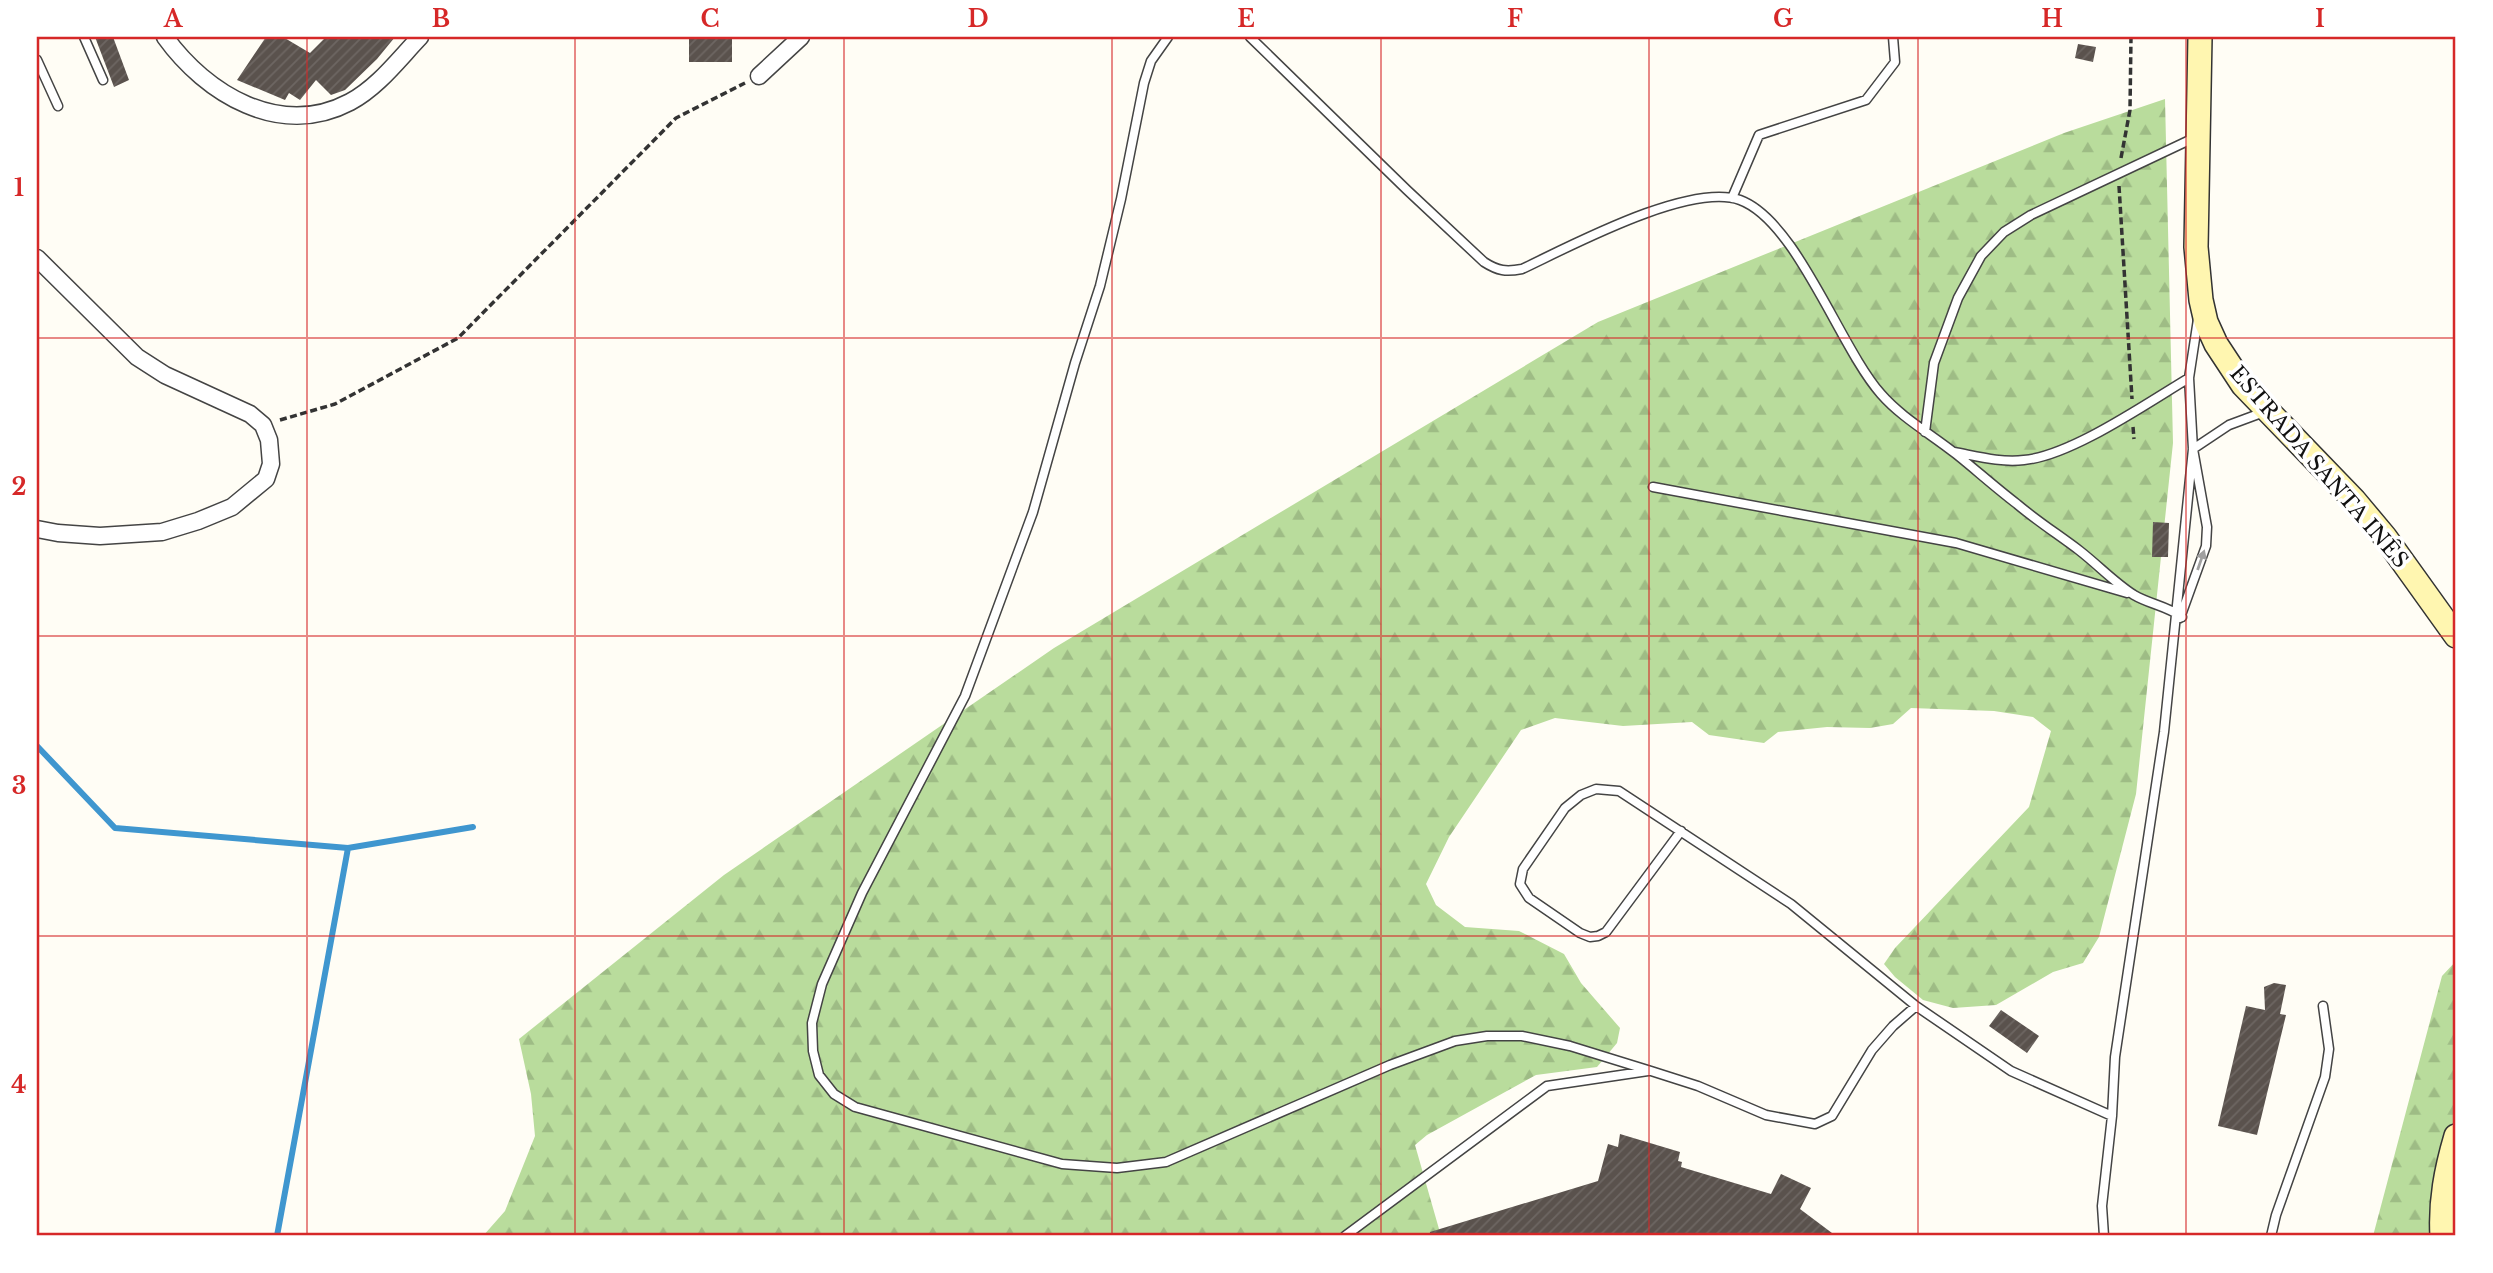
<svg xmlns="http://www.w3.org/2000/svg" width="2493" height="1273" font-family="'Libre Baskerville',serif">
	<style>
		.forest { fill: url(#forest-firs) }
		.lines { fill: none; stroke-linecap: round; stroke-linejoin: round }
		.stream { stroke: #3f96cf; stroke-width: 6 }
		.building { fill: url(#building-hatch) }
		.lane-casing { stroke: #444; stroke-width: 11 }
		.street-casing { stroke: #444; stroke-width: 19 }
		.secondary-casing { stroke: #333; stroke-width: 26 }
		.path { stroke: #333; stroke-width: 3.5; stroke-dasharray: 7 3.5; stroke-linecap: butt }
		.lane { stroke: #fff; stroke-width: 8 }
		.street { stroke: #fff; stroke-width: 16 }
		.secondary { stroke: #fff6b0; stroke-width: 23 }
		.oneway { fill: #a0a0a0 }
		.grid { fill: none; stroke: #d62828; stroke-width: 2; stroke-opacity: 0.55 }
		.labels { text-anchor: middle; stroke-width: 7; stroke-linejoin: round; paint-order: stroke }
		.street-label { font-size: 21px; fill: #111; stroke: #fff }
		.neatline { fill: none; stroke: #d62828; stroke-width: 2.5 }
		.grid-label { font-size: 23px; text-anchor: middle; font-weight: bold; fill: #d62828 }
	</style>
	<defs>
		<pattern id="forest-firs" width="22" height="20" patternUnits="userSpaceOnUse" patternTransform="scale(1.75)"><rect width="22" height="20" fill="#b9dc9c"/><path d="M5 1l3.5 6h-7zM16 11l3.5 6h-7z" fill="#9ebc85"/></pattern>
		<pattern id="building-hatch" width="6" height="6" patternUnits="userSpaceOnUse" patternTransform="scale(1.75)"><rect width="6" height="6" fill="#5a524d"/><path d="M-1 1l2-2M0 6l6-6M5 7l2-2" fill="none" stroke="#6d6662"/></pattern>
	</defs>
	<rect width="100%" height="100%" fill="#fffdf5"/>
	<path class="forest" d="M2165 99 2173 443 2136 794 2099 937 2083 963 2053 972 1996 1005 1953 1008 1923 1000 1895 977 1884 964 1895 948 2029 807 2051 731 2033 717 1994 711 1911 708 1893 724 1870 728 1827 727 1778 732 1764 743 1709 735 1692 722 1623 726 1555 718 1521 730 1449 837 1426 884 1436 905 1465 927 1519 931 1564 954 1581 983 1620 1028 1617 1043 1597 1067 1536 1075 1427 1135 1415 1145 1441 1236H483L505 1211 535 1136 531 1094 519 1039 724 875 1054 648 1598 322 2064 133Z
		M2456 961V1236H2373L2442 976Z"/>
	<g class="lines">
		<path class="stream" d="M37 746 115 828 348 848 473 827
			M277 1236 348 848"/>
	</g>
	<path class="building" d="M95 37H113L129 80 114 87Z
		M266 37H283L310 53 326 37H395L377 59 345 90 331 95 316 80 300 100 289 93 285 100 237 80Z
		M689 37H732V62H689Z
		M2078 44 2096 47 2093 62 2075 58Z
		M2153 522 2169 523 2168 557H2152Z
		M2274 983 2286 985 2280 1014 2286 1015 2257 1135 2218 1126 2246 1006 2265 1010 2264 987Z
		M2001 1010 2039 1036 2027 1053 1989 1026Z
		M1620 1134 1680 1152 1678 1161 1682 1162 1681 1167 1771 1194 1781 1174 1811 1188 1800 1209 1836 1236H1430V1232L1598 1181 1608 1144 1618 1147Z"/>
	<g class="lines">
		<g class="lane-casing">
			<path id="lane" d="M84 37 103 80
				M1168 37 1151 61 1144 83 1121 199 1100 286 1075 363 1033 512 965 696 862 893 822 984 812 1023 813 1051 819 1075 834 1094 855 1107 1062 1164 1117 1168 1166 1162 1390 1065 1455 1041 1487 1036H1522L1570 1046 1651 1071 1698 1086 1766 1115 1815 1124 1832 1116 1872 1050 1893 1026 1916 1006 2011 1071 2112 1116
				M1250 37 1407 190 1484 262C1498 271 1506 272 1522 269 1569 247 1689 182 1740 200 1797 221 1840 348 1881 394 1902 418 1931 434 1956 454 1976 470 1996 488 2017 504 2037 521 2059 535 2080 551 2098 565 2115 583 2134 595 2149 604 2167 606 2182 617
				M37 60 58 106
				M1732 198 1759 135 1866 100 1895 62 1893 37
				M1925 432 1934 363 1958 298 1981 256 2004 232 2031 215 2196 137
				M2193 449 2229 425 2264 412
				M1954 452C1976 456 2001 463 2024 460 2071 456 2147 403 2189 378
				M1653 487 1956 543 2127 593
				M2180 618 2206 546 2207 527 2193 449 2189 378 2198 319
				M1681 831 1606 932 1598 936 1590 937 1580 933 1529 898 1520 884 1523 869 1565 808 1581 795 1596 789 1619 791 1791 904 1916 1006
				M1345 1236 1547 1086 1648 1071
				M2104 1236 2102 1206 2112 1116 2115 1057 2164 732 2193 449
				M2271 1236 2276 1215 2325 1077 2329 1049 2323 1006"/>
		</g>
		<g class="street-casing">
			<path id="street" d="M165 37C206 94 280 139 350 102 378 87 398 60 420 37
				M759 76 801 37
				M37 258 137 357 165 375 250 414 263 425 269 440 271 464 266 479 232 507 198 521 162 532 100 536 58 533 37 529"/>
		</g>
		<g class="secondary-casing">
			<path id="secondary" d="M2200 37 2196 247 2201 300 2206 322 2216 344 2243 385 2354 500 2385 537 2456 636
				M2442 1236C2440 1201 2446 1170 2456 1136"/>
		</g>
		<path class="path" d="M2121 158 2130 110 2131 37
			M2119 186 2132 399
			M280 420 335 404 458 338 676 118 745 83
			M2133 427 2134 439"/>
		<use href="#lane" class="lane"/>
		<use href="#street" class="street"/>
		<use href="#secondary" class="secondary"/>
	</g>
	<defs><path id="oneway-solid" d="M-6-.8H1V-3.2L6.5 0L1 3.2V.8H-6Z" transform="scale(1.75)"/></defs>
	<use class="oneway" href="#oneway-solid" transform="translate(2201 560) rotate(-71)"/>
	<path class="grid" d="M307 37V1236M575 37V1236M844 37V1236M1112 37V1236M1381 37V1236M1649 37V1236M1918 37V1236M2186 37V1236M37 338H2456M37 636H2456M37 936H2456"/>
	<g class="labels">
		<g class="street-label">
			<text transform="translate(2319 467) rotate(49)" y="7">ESTRADA SANTA INÊS</text>
		</g>
	</g>
	<rect width="2493" height="1273" fill="none" stroke="#ffffff" stroke-width="77"/>
	<rect x="38" y="38" width="2416" height="1196" class="neatline"/>
	<g class="grid-label">
		<text x="173" y="27">A</text>
		<text x="441" y="27">B</text>
		<text x="710" y="27">C</text>
		<text x="978" y="27">D</text>
		<text x="1246" y="27">E</text>
		<text x="1515" y="27">F</text>
		<text x="1783" y="27">G</text>
		<text x="2052" y="27">H</text>
		<text x="2320" y="27">I</text>
		<text x="19" y="196">1</text>
		<text x="19" y="495">2</text>
		<text x="19" y="794">3</text>
		<text x="19" y="1093">4</text>
	</g>
</svg>
